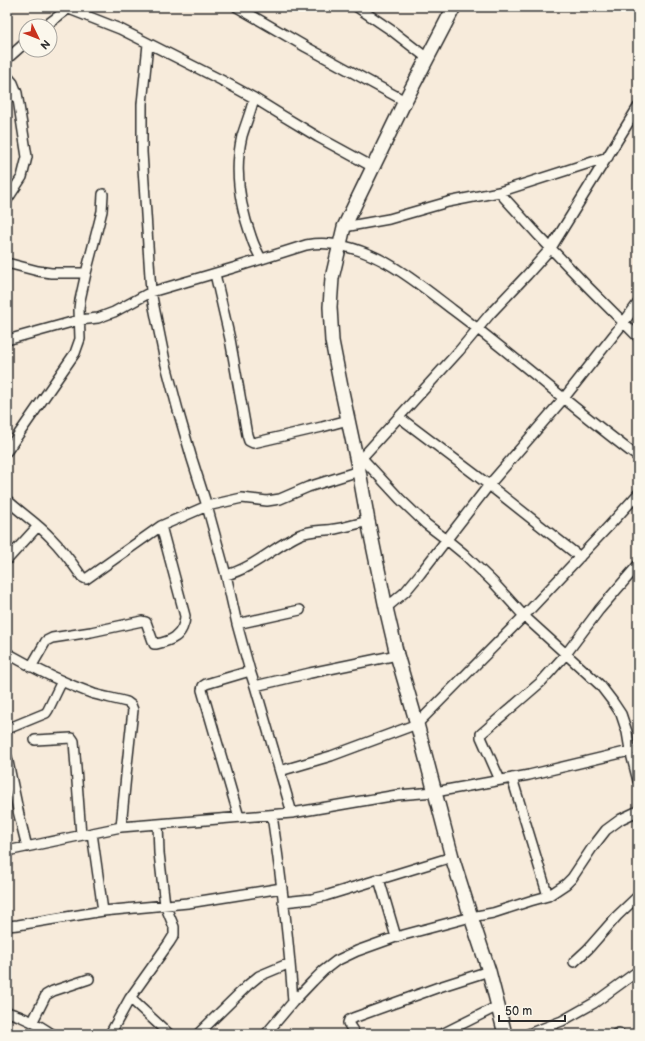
<svg xmlns="http://www.w3.org/2000/svg" width="645" height="1041" font-family="'Balsamiq Sans',sans-serif">
	<style>
		.lines { fill: none; stroke-linecap: round; stroke-linejoin: round }
		.street-casing { stroke: #2b2b2b; stroke-width: 12 }
		.secondary-casing { stroke: #2b2b2b; stroke-width: 16 }
		.street { stroke: #fbf7ec; stroke-width: 9 }
		.secondary { stroke: #fbf7ec; stroke-width: 13 }
	</style>
	<rect width="100%" height="100%" fill="#f7ebdb"/>
	<filter id="ink" filterUnits="userSpaceOnUse"><feTurbulence type="fractalNoise" baseFrequency=".025" numOctaves="2"/><feDisplacementMap in="SourceGraphic" scale="8" xChannelSelector="R" yChannelSelector="G"/><feConvolveMatrix kernelMatrix="1 2 1 2 8 2 1 2 1" color-interpolation-filters="sRGB"/></filter>
	<g filter="url(#ink)">
		<g class="lines">
			<g class="street-casing">
				<path id="street" d="M64 7 120 29 221 80 254 98 283 116 318 137 373 167
					M237 7 306 47 405 101
					M357 7 391 30 427 58
					M45 26 68 9
					M148 44 142 104V152L151 292 165 361 179 414 192 459 207 506 226 575 237 624 250 671 255 686 292 813
					M7 59 26 42
					M7 76 13 83 17 93 27 157 22 177 7 200
					M7 98 17 93
					M254 98C251 111 246 123 242 136 234 170 240 207 252 239 254 246 258 252 261 259
					M499 192 539 236 588 287 638 337
					M344 227 389 219 448 202 499 192 608 157
					M7 263 38 271 51 273H86
					M215 274 230 339 247 435 249 441 253 443 322 427 348 420
					M7 340 79 320 98 318 114 312 151 292 233 268 306 245C333 240 363 250 387 263 410 276 432 294 453 310 516 357 575 410 638 457
					M399 417 489 485 580 557
					M7 451 75 353 80 339 79 309 80 300 86 273 99 223 102 211 103 194
					M362 458 400 499 426 524 447 540 464 554 493 582 524 616 600 685 613 702 621 714 627 732 630 750 638 781
					M357 463 459 351 490 314 527 275 551 248 638 107
					M7 500C21 513 38 524 51 538 63 550 73 564 82 577L86 579 161 526 207 506 242 498 267 501 280 499 308 487 359 471
					M7 560 38 526
					M226 575C253 568 274 547 299 535 310 530 323 531 335 529 346 527 357 524 368 521
					M386 608 405 592 420 574 489 485 564 398 624 322 638 303
					M237 624 300 610
					M7 653C35 669 63 683 94 694 105 697 116 699 127 702L131 705 133 710 127 765 121 827
					M31 667 46 641 52 638 91 632 142 621 146 622 154 644H156C161 643 171 640 175 637 181 633 185 624 185 616L161 526
					M255 686 310 673 397 655
					M7 729 46 713 48 710 62 681
					M35 740 72 738 74 741 81 835
					M7 757 19 815 27 847
					M280 771 331 756 417 724 524 616 608 527 638 494
					M512 778 548 896
					M500 780 481 737V734L541 682 566 654 599 610 638 565
					M272 815C281 877 289 939 293 1002
					M239 817 202 690 203 686 206 684 250 671
					M92 833 103 911
					M7 851 121 827 292 813 397 795 435 792 474 785 529 775 638 749
					M379 879 396 937
					M283 902 312 899 325 896 452 857
					M7 926 18 925 103 911 188 903 282 888
					M574 962 588 949 617 916 638 896
					M130 998 169 1034
					M7 1012C25 1017 37 1024 52 1034
					M33 1021 46 995 53 991 89 979
					M110 1034 130 998 169 943 174 935V927L165 905 159 853 158 824
					M198 1034 248 985 259 976 290 963
					M266 1034 293 1002 313 981 323 971 336 961 357 951 396 937 471 917 493 913 530 901 548 896 566 884 572 878 592 848 606 830 621 819 638 811
					M355 1034 348 1023 349 1020 353 1018 439 987 489 971
					M442 1034 498 1006
					M528 1034 562 1021 594 1003 638 971
					M616 1034 619 1033 620 1034"/>
			</g>
			<g class="secondary-casing">
				<path id="secondary" d="M454 7 405 101 344 227 332 278 330 307 332 341 341 387 359 471 368 521 386 608 397 655 417 724 452 857 471 917 489 971 505 1034"/>
			</g>
			<use href="#street" class="street"/>
			<use href="#secondary" class="secondary"/>
		</g>
	</g>
	<rect width="645" height="1041" fill="none" stroke="#fbf7ec" stroke-width="24"/>
	<rect x="12" y="12" width="621" height="1017" fill="none" stroke="#2b2b2b" stroke-width="1.5" filter="url(#ink)"/>
	<g transform="translate(38 38) rotate(133)"><circle r="19" fill="#fbf7ec" stroke="#a8a59f"/>
	<path d="M0-3L7 15L0 10L-7 15Z" fill="#c8321e"/>
	<text y="-6" font-size="11" font-weight="bold" text-anchor="middle" fill="#2b2b2b">N</text>
	</g>
	<path d="M499 1015v6h66v-6" fill="none" stroke="#2b2b2b" stroke-width="2"/>
	<text x="505" y="1015" font-size="12" fill="#2b2b2b" stroke="#fbf7ec" stroke-width="3" paint-order="stroke">50 m</text>
</svg>
